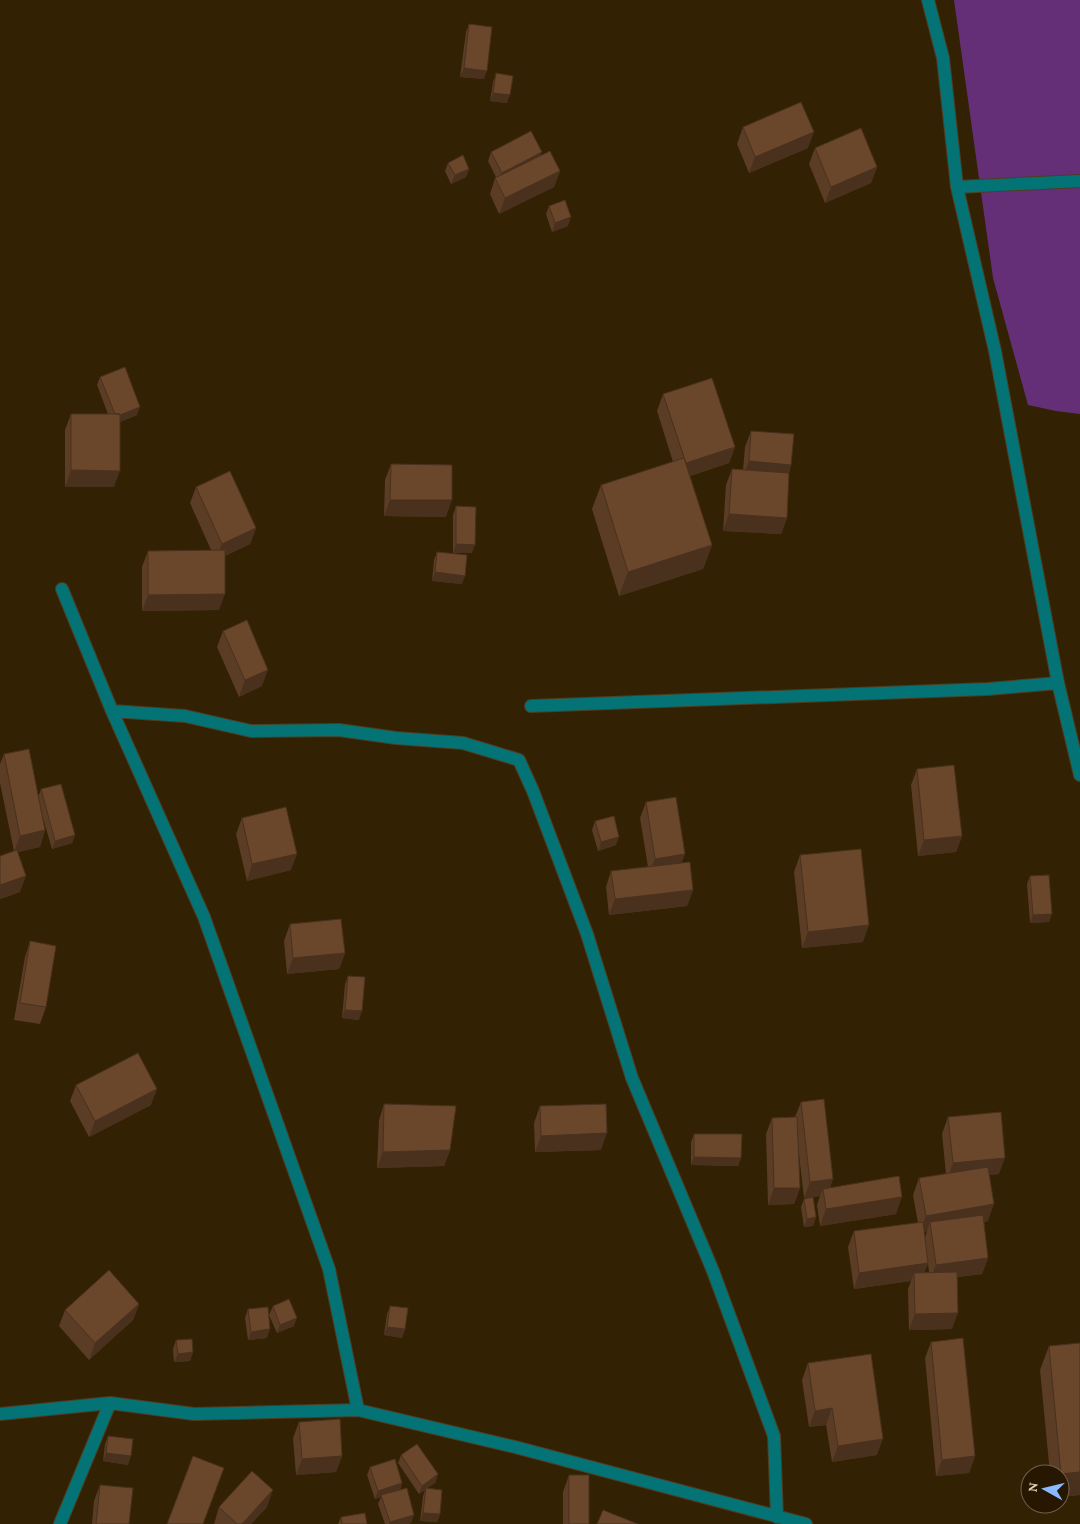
<svg xmlns="http://www.w3.org/2000/svg" width="1080" height="1524" font-family="'Crimson Pro',serif">
	<style>
		.forest { fill: #652f77 }
		.lines { fill: none; stroke-linecap: round; stroke-linejoin: round }
		.minor-casing { stroke: #4e3d21; stroke-width: 14 }
		.minor { stroke: #047375; stroke-width: 12 }
		.wall { fill: #5b3c25; fill-rule: evenodd }
		.shaded-wall { fill: #4a311e }
		.building { fill: #6a462b; stroke: #4a311e }
	</style>
	<rect width="100%" height="100%" fill="#322103"/>
	<path class="forest" d="M954 0H1080V414L1056 411 1028 405 993 278Z"/>
	<g class="lines">
		<g class="minor-casing">
			<path id="minor" d="M928 0 943 58 957 187 995 351 1058 683 1080 775
				M957 187 1080 181
				M62 589 112 711 204 917 329 1269 358 1410
				M531 706 988 689 1058 683
				M112 711 185 716 251 731 339 730 396 738 463 743 519 760 533 791 587 934 632 1078 713 1271 774 1436 777 1517
				M0 1414 110 1403 194 1414 358 1410 515 1447 806 1524
				M60 1524 110 1403"/>
		</g>
		<use href="#minor" class="minor"/>
	</g>
	<path class="wall" d="M469 24 484 79 460 77 466 32Z
		M496 73 507 103 490 101 493 82Z
		M743 127 808 148 749 173 737 144Z
		M815 148 877 167 871 183 825 203 809 164Z
		M491 152 540 156 560 171 554 187 499 214 490 194 495 178 496 177 488 161Z
		M448 163 469 169 466 177 451 184 445 171Z
		M549 206 568 226 552 232 546 214Z
		M100 377 137 415 120 422 114 487H65V430L71 414H108L97 385Z
		M663 394 735 447 729 463 690 476 712 545 703 569 619 596 592 509 601 485 673 462 657 411Z
		M751 431 791 465 789 473 787 518 781 534 723 531 726 485 732 469 743 470 745 447Z
		M391 464 446 517 384 516 385 480Z
		M196 487 256 528 250 544 225 556 219 610 142 611V567L148 551 211 550 190 503Z
		M456 506 472 553H453V515Z
		M437 552 462 584 432 581 434 560Z
		M223 631 262 686 239 697 217 647Z
		M4 754 39 795 41 789 75 835 72 843 52 849 42 815 45 830 40 847 18 852 20 892 0 899V856L14 851 0 783V764Z
		M917 769 962 836 956 852 918 856 911 785Z
		M646 802 685 854 681 863 693 890 687 906 609 915 606 887 611 871 648 867 640 818Z
		M242 818 291 870 247 881 236 834Z
		M595 821 616 845 598 851 592 830Z
		M800 855 863 942 802 948 794 872Z
		M1030 876 1049 922 1030 923 1027 884Z
		M290 924 345 953 339 969 287 974 284 941Z
		M30 941 46 1007 40 1024 14 1020 25 957Z
		M348 976 359 1020 342 1018 345 984Z
		M76 1085 151 1105 89 1137 70 1101Z
		M801 1102 833 1179 830 1187 896 1214 820 1226 817 1205 820 1196 804 1198 799 1155 800 1188 794 1204 768 1205 766 1134 772 1118 795 1117Z
		M384 1104 450 1150 444 1166 377 1168 379 1120Z
		M540 1106 601 1150 535 1152 534 1123Z
		M948 1117 999 1174 989 1175 988 1221 984 1222 988 1258 982 1274 957 1277 952 1329 909 1330 908 1289 911 1281 854 1289 848 1247 854 1231 918 1223 913 1195 919 1178 946 1174 942 1134ZM927 1231 925 1238 924 1232ZM928 1264 929 1272H924Z
		M694 1134 741 1158 738 1166 691 1165V1142Z
		M804 1199 816 1217 813 1226 804 1227 801 1207Z
		M139 1304 133 1320 89 1360 59 1326 65 1310Z
		M273 1306 294 1326 277 1333 269 1315Z
		M390 1306 405 1329 402 1338 384 1335 387 1314Z
		M248 1309 267 1338 248 1340 245 1318Z
		M176 1340 193 1352 190 1361 174 1362 173 1349Z
		M931 1342 975 1456 969 1473 936 1476 925 1358Z
		M1049 1346 1080 1495 1060 1497V1474H1050L1040 1370Z
		M808 1363 877 1455 832 1462 826 1425 809 1427 802 1380Z
		M299 1422 342 1456 336 1472 296 1475 293 1438Z
		M108 1436 128 1465 103 1461 105 1444Z
		M401 1455 438 1474 435 1483 427 1488 440 1514 437 1522 420 1521 423 1496 425 1490 419 1494 398 1463Z
		M370 1467 402 1483 400 1490 411 1523 408 1524H385L378 1504 381 1497 375 1499 367 1475Z
		M569 1475 589 1524H563V1492Z
		M100 1485 129 1524H92L94 1501Z
		M219 1507H267L251 1524H214Z
		M341 1517 367 1524H338Z"/>
	<path class="shaded-wall" d="M464 68 487 71 484 79 460 77Z
		M493 93 510 95 507 103 490 101Z
		M814 132 808 148 749 173 755 157Z
		M542 152 539 160 498 181 502 173Z
		M877 167 871 183 825 203 831 187Z
		M469 169 466 177 451 184 455 175Z
		M560 171 554 187 499 214 505 198Z
		M571 217 568 226 552 232 555 223Z
		M140 407 137 415 113 425 116 416Z
		M735 447 729 463 679 479 685 463Z
		M749 461 791 465 785 481 743 477Z
		M71 470 120 471 114 487H65Z
		M390 500H452L446 517 384 516Z
		M729 514 787 518 781 534 723 531Z
		M256 528 250 544 216 560 222 544Z
		M456 544 475 545 472 553H453Z
		M712 545 703 569 619 596 628 572Z
		M435 572 465 576 462 584 432 581Z
		M225 594 219 610 142 611 148 595Z
		M268 670 262 686 239 697 245 680Z
		M45 830 40 847 14 852 20 836Z
		M75 835 72 843 52 849 55 841Z
		M962 836 956 852 918 856 924 840Z
		M619 837 616 845 598 851 601 842Z
		M297 854 291 870 247 881 252 864Z
		M685 854 679 870 649 875 655 859Z
		M26 876 20 892 0 899V885Z
		M693 890 687 906 609 915 615 899Z
		M1052 914 1049 922 1030 923 1033 915Z
		M869 925 863 942 802 948 808 932Z
		M345 953 339 969 287 974 293 958Z
		M345 1010 362 1011 359 1020 342 1018Z
		M157 1089 151 1105 89 1137 95 1121Z
		M607 1133 601 1150 535 1152 541 1136Z
		M450 1150 444 1166 377 1168 383 1152Z
		M694 1157 741 1158 738 1166 691 1165Z
		M1005 1158 999 1174 947 1180 953 1163Z
		M833 1179 827 1195 823 1189 820 1196 804 1198 810 1182Z
		M774 1188H800L794 1204 768 1205Z
		M902 1197 896 1214 820 1226 826 1209Z
		M994 1204 988 1221 931 1230 930 1222 927 1231 920 1232 926 1216Z
		M816 1217 813 1226 804 1227 807 1219Z
		M988 1258 982 1274 930 1281 936 1265Z
		M928 1263 922 1280 914 1273 911 1281 854 1289 859 1273Z
		M139 1304 133 1320 89 1360 95 1343Z
		M958 1313 952 1329 909 1330 915 1314Z
		M297 1318 294 1326 277 1333 280 1325Z
		M387 1327 405 1329 402 1338 384 1335Z
		M270 1329 267 1338 248 1340 251 1332Z
		M193 1352 190 1361 174 1362 178 1354Z
		M832 1408 826 1425 809 1427 815 1411Z
		M883 1439 877 1455 832 1462 838 1446Z
		M106 1453 131 1456 128 1465 103 1461Z
		M342 1456 336 1472 296 1475 302 1459Z
		M975 1456 969 1473 936 1476 942 1460Z
		M1080 1472V1495L1060 1497V1477L1061 1474Z
		M438 1474 435 1483 419 1494 422 1486Z
		M402 1483 399 1491 381 1495V1497L375 1499 378 1491Z
		M273 1490 267 1507 251 1524H242Z
		M423 1513 440 1514 437 1522 420 1521Z
		M414 1515 411 1523 408 1524H389L390 1522Z"/>
	<path class="building" d="M469 24 492 27 487 71 464 68Z
		M496 73 513 76 510 95 493 93Z
		M801 102 814 132 755 157 743 127Z
		M861 128 877 167 831 187 815 148Z
		M531 131 542 152 502 173 491 152Z
		M550 151 560 171 505 198 495 178Z
		M463 155 469 169 455 175 448 163Z
		M565 200 571 217 555 223 549 206Z
		M125 367 140 407 120 415V414H115L100 377Z
		M712 378 735 447 686 463 663 394Z
		M71 414H120V471L71 470Z
		M751 431 794 434 791 465 749 461Z
		M684 458 712 545 628 572 601 485Z
		M391 464 452 465V500H390Z
		M732 469 789 473 787 518 729 514Z
		M230 471 256 528 222 544 196 487Z
		M456 506 476 507 475 545 456 544Z
		M225 550V594L148 595V551Z
		M437 552 467 555 465 576 435 572Z
		M247 620 268 670 245 680 223 631Z
		M29 749 45 830 20 836 4 754Z
		M954 765 962 836 924 840 917 769Z
		M61 784 75 835 55 841 41 789Z
		M676 797 685 854 655 859 646 802Z
		M286 807 297 854 252 864 242 818Z
		M614 816 619 837 601 842 595 821Z
		M861 849 869 925 808 932 800 855Z
		M17 850 26 876 0 885V856Z
		M690 862 693 890 615 899 611 871Z
		M1049 875 1052 914 1033 915 1030 876Z
		M341 919 345 953 293 958 290 924Z
		M30 941 56 946 46 1007 20 1003Z
		M348 976 365 977 362 1011 345 1010Z
		M138 1053 157 1089 95 1121 76 1085Z
		M824 1099 833 1179 810 1182 801 1102Z
		M384 1104 456 1106 450 1150 383 1152Z
		M606 1104 607 1133 541 1136 540 1106Z
		M1001 1112 1005 1158 953 1163 948 1117Z
		M797 1117 800 1188H774L772 1118Z
		M694 1134H742L741 1158 694 1157Z
		M988 1167 994 1204 926 1216 919 1178Z
		M899 1176 902 1197 826 1209 823 1189Z
		M813 1197 816 1217 807 1219 804 1199Z
		M983 1215 988 1258 936 1265 930 1222Z
		M923 1222 928 1263 859 1273 854 1231Z
		M109 1270 139 1304 95 1343 65 1310Z
		M957 1272 958 1313 915 1314 914 1273Z
		M289 1299 297 1318 280 1325 273 1306Z
		M390 1306 408 1308 405 1329 387 1327Z
		M268 1307 270 1329 251 1332 248 1309Z
		M963 1338 975 1456 942 1460 931 1342Z
		M192 1339 193 1352 178 1354 176 1340Z
		M1080 1343V1472L1061 1474 1049 1346Z
		M871 1354 883 1439 838 1446 832 1408 815 1411 808 1363Z
		M340 1419 342 1456 302 1459 299 1422Z
		M108 1436 133 1439 131 1456 106 1453Z
		M417 1444 438 1474 422 1486 401 1455Z
		M193 1456 224 1468 203 1524H167Z
		M395 1459 402 1483 378 1491 370 1467Z
		M252 1471 273 1490 242 1524H237L219 1507Z
		M569 1475H589V1524H569Z
		M100 1485 133 1488 129 1524H96Z
		M407 1488 414 1515 390 1522 381 1495Z
		M426 1488 442 1490 440 1514 423 1513Z
		M603 1510 638 1524H597Z
		M365 1513 367 1524H342L341 1517Z"/>
	<g transform="translate(1045 1489) rotate(278)"><circle r="24" fill="#281700" stroke="#71614b"/>
	<path d="M0-4L9 19L0 12L-9 19Z" fill="#8abafc"/>
	<text y="-8" font-size="14" font-weight="bold" text-anchor="middle" fill="#ded0bc">N</text>
	</g>
</svg>
